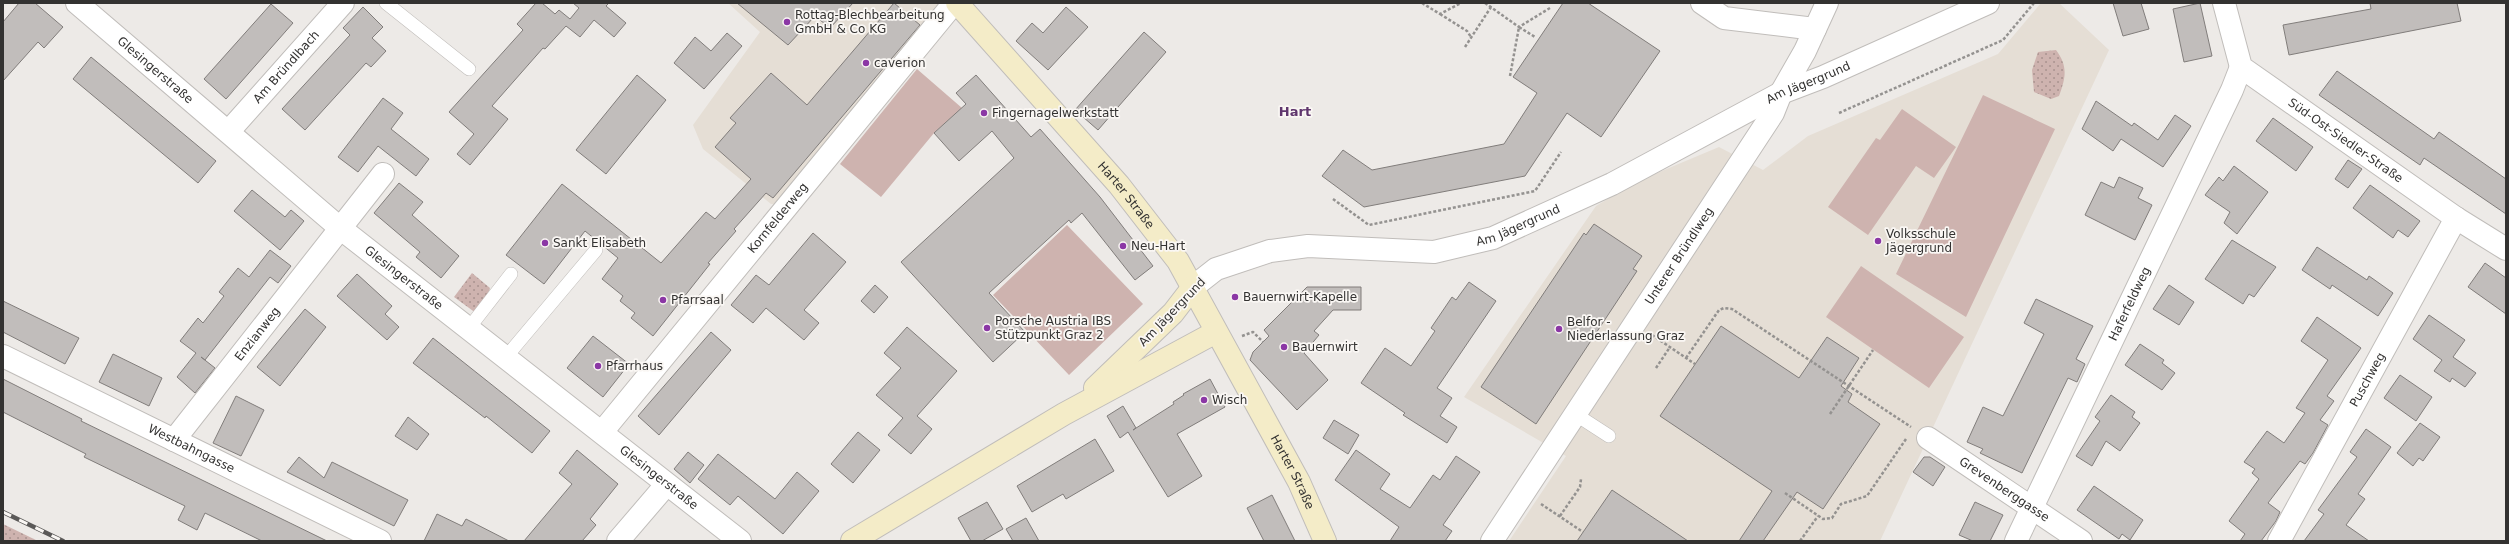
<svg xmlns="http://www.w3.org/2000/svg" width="2509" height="544" font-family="'DejaVu Sans',sans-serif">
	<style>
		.built { fill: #e5ded5 }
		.green { fill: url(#green-dots) }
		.pitch { fill: #ceb3af }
		.building { fill: #c1bdbb; stroke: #817d7b }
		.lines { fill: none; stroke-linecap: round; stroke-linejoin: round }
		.service-casing { stroke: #c0bdba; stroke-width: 14 }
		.minor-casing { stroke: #c0bdba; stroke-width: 24 }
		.tertiary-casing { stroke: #c0bdba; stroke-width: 24 }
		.secondary-casing { stroke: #c0bdba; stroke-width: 24 }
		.path { stroke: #949290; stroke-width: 2.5; stroke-dasharray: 3 2; stroke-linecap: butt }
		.service { stroke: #fff; stroke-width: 13 }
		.minor { stroke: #fff; stroke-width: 22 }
		.tertiary { stroke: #fff; stroke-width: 22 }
		.secondary { stroke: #f4ecc8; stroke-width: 22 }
		.rail-casing { stroke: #5b5958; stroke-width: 4.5 }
		.rail { stroke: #faf7f4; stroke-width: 3; stroke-dasharray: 9; stroke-linecap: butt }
		.poi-dot { fill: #8b37a5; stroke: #faf7f4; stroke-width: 1.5 }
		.labels { text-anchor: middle; stroke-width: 3.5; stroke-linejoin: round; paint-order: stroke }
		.poi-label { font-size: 12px; fill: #333231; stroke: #faf7f4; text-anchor: start }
		.street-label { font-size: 12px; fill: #333231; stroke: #faf7f4 }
		.neighbourhood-label { font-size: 13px; font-weight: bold; fill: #5f366d; stroke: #faf7f4 }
	</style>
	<defs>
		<pattern id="green-dots" width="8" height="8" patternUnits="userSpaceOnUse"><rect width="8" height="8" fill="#ceb3af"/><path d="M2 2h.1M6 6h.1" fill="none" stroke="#a8928f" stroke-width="1.8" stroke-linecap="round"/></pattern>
	</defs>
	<rect width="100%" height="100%" fill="#edeae7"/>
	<path class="built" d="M728 3H942L779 204H771L703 149 693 125 760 32Z
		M2041 3H2059L2109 50 1880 541H1509L1566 456 1464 397 1596 206 1638 181 1719 147 1763 170 1808 136 1998 54Z"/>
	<path class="green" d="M2056 50C2068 66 2066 77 2059 96L2051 99 2034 92 2032 70 2038 52Z
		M472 273 490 288 480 316 454 297Z
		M3 524 38 541H3Z"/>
	<path class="pitch" d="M917 69 962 108 934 133 881 197 840 164Z
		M1983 95 2055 129 1966 317 1896 274Z
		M1902 109 1956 147 1934 178 1916 166 1868 235 1828 207 1876 138 1880 140Z
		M1067 225 1143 304 1069 375 993 295Z
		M1861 266 1964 337 1929 388 1826 317Z"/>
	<path class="building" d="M19 3H35L63 27 44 48 38 42 3 81V22Z
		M536 3H542L555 14 559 10 570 19 579 8 573 3H609L606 6 626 23 614 37 594 20 580 37 566 26 545 49 543 48 492 106 508 119 470 165 457 154 474 134 449 112 523 30 517 24Z
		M737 3H853L830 28 815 16 788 45Z
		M894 3 920 25 773 198 766 193 734 229 736 231 708 263 710 264 653 336 631 318 635 313 620 301 623 296 602 279 618 258 585 231 544 284 506 255 562 184 661 263 706 212 715 219 751 179 715 147 736 123 730 118 771 73 807 105Z
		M1563 3H1588L1660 51 1601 137 1567 113 1525 176 1364 207 1322 176 1343 150 1372 170 1504 144 1537 93 1513 77Z
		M2113 3H2141L2149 29 2123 36Z
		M2200 3 2212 56 2184 62 2173 9Z
		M2370 3H2457L2461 21 2289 55 2283 25 2371 9Z
		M271 4 293 23 226 99 204 79Z
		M363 7 383 27 372 38 386 51 371 67 366 63 305 130 282 109 350 35 343 28Z
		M1066 7 1088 27 1048 70 1016 41 1032 23 1043 33Z
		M1144 32 1166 52 1098 130 1075 110Z
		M727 33 742 46 704 89 674 63 695 37 711 51Z
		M91 57 216 161 198 183 73 79Z
		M2337 71 2434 139 2439 132 2506 179V214L2424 158 2420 165 2319 95Z
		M637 75 666 100 606 174 576 150Z
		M976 75 1031 137 1040 129 1100 197 1153 266 1135 280 1082 213 1071 223 1069 220 989 293 1025 332 993 362 901 262 1014 158 992 131 959 161 934 133 966 104 956 93Z
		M383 98 403 113 391 129 429 159 416 176 378 146 358 172 338 157Z
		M2096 101 2132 126 2134 123 2158 140 2175 115 2191 126 2163 167 2121 139 2113 151 2082 129Z
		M2273 118 2313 147 2296 171 2256 141Z
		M2348 160 2362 169 2348 188 2335 179Z
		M2234 166 2268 192 2237 234 2224 223 2230 212 2205 195 2219 177 2223 181Z
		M2119 177 2143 188 2138 198 2152 205 2135 240 2085 215 2101 182 2114 188Z
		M399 183 423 202 412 215 459 256 441 278 416 257 420 252 374 213Z
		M2370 185 2420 221 2408 237 2398 230 2393 238 2353 208Z
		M252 190 285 217 291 210 304 221 280 250 234 211Z
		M1594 224 1642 256 1633 269 1637 271 1536 424 1481 387 1584 233 1586 235Z
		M813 233 846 262 804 310 819 323 804 340 766 308 753 323 731 305 756 275 769 285Z
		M2232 240 2276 267 2254 297 2249 294 2243 304 2205 279Z
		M2317 247 2367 280 2369 276 2393 293 2378 316 2332 285 2330 289 2302 270Z
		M270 250 291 266 278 283 270 277 205 360 201 357 215 368 195 393 177 377 196 353 180 341 198 318 203 323 224 296 219 292 238 268 249 277Z
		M2485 263 2506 278V314L2468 287Z
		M357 274 392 306 385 314 399 327 387 340 337 296Z
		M1469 282 1496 301 1437 388 1452 398 1440 416 1457 427 1447 443 1403 415 1405 413 1361 383 1385 348 1411 366 1435 331 1431 328 1452 297 1456 300Z
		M875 285 888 297 874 313 861 301Z
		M2169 285 2194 302 2179 325 2153 309Z
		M1307 287H1361V310H1333L1314 331 1319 335 1304 353 1328 380 1297 410 1250 360 1253 352 1269 336 1264 330Z
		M2036 299 2093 326 2076 359 2085 364 2077 382 2068 378 2022 473 1980 453 1983 449 1967 442 1983 407 2003 416 2044 334 2024 323Z
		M3 301 79 338 65 364 3 332Z
		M305 309 326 327 280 386 257 367Z
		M2429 315 2465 340 2453 357 2476 373 2465 387 2452 378 2450 382 2434 371 2442 360 2413 339Z
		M2317 317 2361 348 2327 396 2334 401 2320 420 2328 425 2313 453 2305 464 2300 461 2268 503 2280 512 2276 521 2261 541H2240L2245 534 2229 521 2259 479 2252 473 2255 469 2244 462 2267 431 2284 443 2305 413 2296 408 2328 360 2301 341Z
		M1721 326 1799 378 1827 337 1859 358 1841 386 1852 394 1848 402 1880 424 1823 509 1797 492 1763 541H1739L1772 491 1660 416Z
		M907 327 957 371 917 416 932 429 911 454 888 435 903 418 876 395 901 368 884 353Z
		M711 332 731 350 659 435 638 416Z
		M593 336 629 364 603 397 567 368Z
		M433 338 550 431 532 453 486 416 485 418 413 363Z
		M2140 344 2164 360 2162 363 2175 373 2162 390 2125 365Z
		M113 354 162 378 149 406 99 382Z
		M2400 375 2432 397 2416 421 2384 398Z
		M3 379 82 419 81 421 327 541H262L205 513 197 530 178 520 185 506 84 457 86 454 3 412Z
		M1210 379 1225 407 1177 434 1202 476 1168 497 1128 432 1120 438 1107 416 1123 406 1136 428 1133 430 1174 404 1173 402 1184 395 1183 394Z
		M2111 395 2135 412 2132 417 2140 423 2120 451 2106 441 2092 466 2076 456 2100 421 2095 417Z
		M236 396 264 410 241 456 213 443Z
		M408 417 429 434 417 450 395 436Z
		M1334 420 1359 435 1348 454 1323 438Z
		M2420 423 2440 437 2423 461 2419 458 2413 466 2397 453Z
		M2366 429 2391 447 2358 494 2365 499 2346 525 2369 541H2304L2324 514 2318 510 2357 457 2350 452Z
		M858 432 880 450 853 483 831 464Z
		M1095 439 1114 471 1066 499 1063 494 1032 512 1017 486Z
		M577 450 618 484 590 519 596 525 582 541H524L572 484 559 473Z
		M1356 450 1390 474 1380 489 1410 508 1433 475 1440 480 1456 456 1480 472 1443 525 1452 531 1445 541H1390L1399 527 1335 480Z
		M688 452 704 465 690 483 674 469Z
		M718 454 775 499 797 472 819 491 783 534 738 496 730 505 698 479Z
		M299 457 324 478 332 462 408 500 394 526 287 472Z
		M1924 457H1930L1945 467 1933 486 1913 472Z
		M2094 486 2143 520 2130 540 2122 534 2119 539 2077 510Z
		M1612 490 1688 541H1577Z
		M1272 495 1295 541H1264L1247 508Z
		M987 502 1003 529 982 541H971L958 518Z
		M1975 502 2003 515 1990 541H1973L1959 535Z
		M437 514 462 526 466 519 509 541H424Z
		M1026 518 1039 541H1013L1006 529Z"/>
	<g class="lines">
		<g class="service-casing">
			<path id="service" d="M386 3 469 69
				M469 328 511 274
				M506 357 596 250
				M1575 414 1609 436"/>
		</g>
		<g class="minor-casing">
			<g id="minor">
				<path id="s1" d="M77 3 340 228 740 541"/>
				<path d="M1702 3 1724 18 1815 29"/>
				<path id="s2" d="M2224 3 2241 67 2456 218 2506 249"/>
				<path id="s3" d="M229 131 343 3"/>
				<path id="s4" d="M3 356 380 541"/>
				<path id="s5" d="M602 432 954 3"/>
				<path id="s6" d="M1928 438 2081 541"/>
				<path id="s7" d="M174 440 383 174"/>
				<path d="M618 541 666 485"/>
				<path id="s8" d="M1492 541 1773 113 1781 93"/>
				<path id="s9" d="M2016 541 2232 90 2241 67"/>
				<path id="s10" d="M2279 541 2456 218"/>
			</g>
		</g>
		<g class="tertiary-casing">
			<g id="tertiary">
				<path d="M1781 93 1805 51 1827 3"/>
				<path id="s11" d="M1193 287 1216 269 1270 251 1308 246 1434 252 1493 238 1612 184 1781 93 1823 77 1988 3"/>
			</g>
		</g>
		<g class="secondary-casing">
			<g id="secondary">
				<path id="s12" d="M957 3 1119 185 1178 261 1299 482 1325 541"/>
				<path d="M1095 388 1173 313 1193 287"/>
				<path d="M852 541 1064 414 1216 332"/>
			</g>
		</g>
		<path class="path" d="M1422 3 1440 14 1461 3
			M1485 3 1519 27 1550 8
			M1440 14 1467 31 1471 37
			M1465 47 1491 7
			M1510 76 1519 27 1535 37
			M1839 113 2003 40 2034 3
			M1333 199 1369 225 1535 191 1561 152
			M1652 335 1695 364
			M1242 336 1253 332 1263 342
			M1686 358 1719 310 1724 308 1732 309 1911 427
			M1656 368 1670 347
			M1830 414 1873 350
			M1785 493 1823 519 1832 518 1841 504 1867 496 1906 439
			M1541 504 1583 532
			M1560 516 1580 487 1581 479
			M1800 541 1818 516"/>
		<use href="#service" class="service"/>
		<use href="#minor" class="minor"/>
		<use href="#tertiary" class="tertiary"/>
		<use href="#secondary" class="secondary"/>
		<g class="rail-casing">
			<path id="rail" d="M3 512 63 541"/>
		</g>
		<use href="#rail" class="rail"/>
	</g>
	<g class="poi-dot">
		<circle cx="787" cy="22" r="4"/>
		<circle cx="866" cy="63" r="4"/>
		<circle cx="984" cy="113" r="4"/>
		<circle cx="1878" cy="241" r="4"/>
		<circle cx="545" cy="243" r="4"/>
		<circle cx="1123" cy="246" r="4"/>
		<circle cx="1235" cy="297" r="4"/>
		<circle cx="663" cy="300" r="4"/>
		<circle cx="987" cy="328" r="4"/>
		<circle cx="1559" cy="329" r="4"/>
		<circle cx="1284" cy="347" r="4"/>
		<circle cx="598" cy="366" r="4"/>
		<circle cx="1204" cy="400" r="4"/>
	</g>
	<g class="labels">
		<g class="poi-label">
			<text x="795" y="19">Rottag-Blechbearbeitung<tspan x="795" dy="14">GmbH &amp; Co KG</tspan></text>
			<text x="874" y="67">caverion</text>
			<text x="992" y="117">Fingernagelwerkstatt</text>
			<text x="1886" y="238">Volksschule<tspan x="1886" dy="14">Jägergrund</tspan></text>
			<text x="553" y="247">Sankt Elisabeth</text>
			<text x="1131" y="250">Neu-Hart</text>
			<text x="1243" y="301">Bauernwirt-Kapelle</text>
			<text x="671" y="304">Pfarrsaal</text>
			<text x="995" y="325">Porsche Austria IBS<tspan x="995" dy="14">Stützpunkt Graz 2</tspan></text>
			<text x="1567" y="326">Belfor -<tspan x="1567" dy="14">Niederlassung Graz</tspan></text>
			<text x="1292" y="351">Bauernwirt</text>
			<text x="606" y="370">Pfarrhaus</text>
			<text x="1212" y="404">Wisch</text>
		</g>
		<g class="street-label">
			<text dy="4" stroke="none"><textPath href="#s3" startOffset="86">Am Bründlbach</textPath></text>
			<text dy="4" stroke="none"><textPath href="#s1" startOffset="103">Glesingerstraße</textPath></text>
			<text dy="4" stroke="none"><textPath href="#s11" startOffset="663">Am Jägergrund</textPath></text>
			<text dy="4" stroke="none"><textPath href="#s2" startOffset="194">Süd-Ost-Siedler-Straße</textPath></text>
			<text dy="4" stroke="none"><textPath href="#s12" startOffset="256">Harter Straße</textPath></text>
			<text dy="4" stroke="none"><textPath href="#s5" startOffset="277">Kornfelderweg</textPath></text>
			<text dy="4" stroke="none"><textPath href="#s11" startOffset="339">Am Jägergrund</textPath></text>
			<text dy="4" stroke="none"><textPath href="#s8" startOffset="341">Unterer Bründlweg</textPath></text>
			<text dy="4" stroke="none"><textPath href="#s1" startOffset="427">Glesingerstraße</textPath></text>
			<text dy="4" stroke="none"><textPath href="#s9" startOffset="263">Haferfeldweg</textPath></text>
			<text transform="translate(1172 312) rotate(-46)" y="4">Am Jägergrund</text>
			<text dy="4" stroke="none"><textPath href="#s7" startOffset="135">Enzianweg</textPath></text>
			<text dy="4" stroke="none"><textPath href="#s10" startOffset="184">Puschweg</textPath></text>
			<text dy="4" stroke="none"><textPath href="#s4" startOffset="210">Westbahngasse</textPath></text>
			<text dy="4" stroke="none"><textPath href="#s12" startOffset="580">Harter Straße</textPath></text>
			<text dy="4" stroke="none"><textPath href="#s1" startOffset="751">Glesingerstraße</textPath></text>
			<text dy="4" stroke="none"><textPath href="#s6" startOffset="92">Grevenberggasse</textPath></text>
		</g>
		<g class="neighbourhood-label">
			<text x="1295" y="116">Hart</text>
		</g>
	</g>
	<rect width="2509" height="544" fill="none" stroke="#333231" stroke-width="8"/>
</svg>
